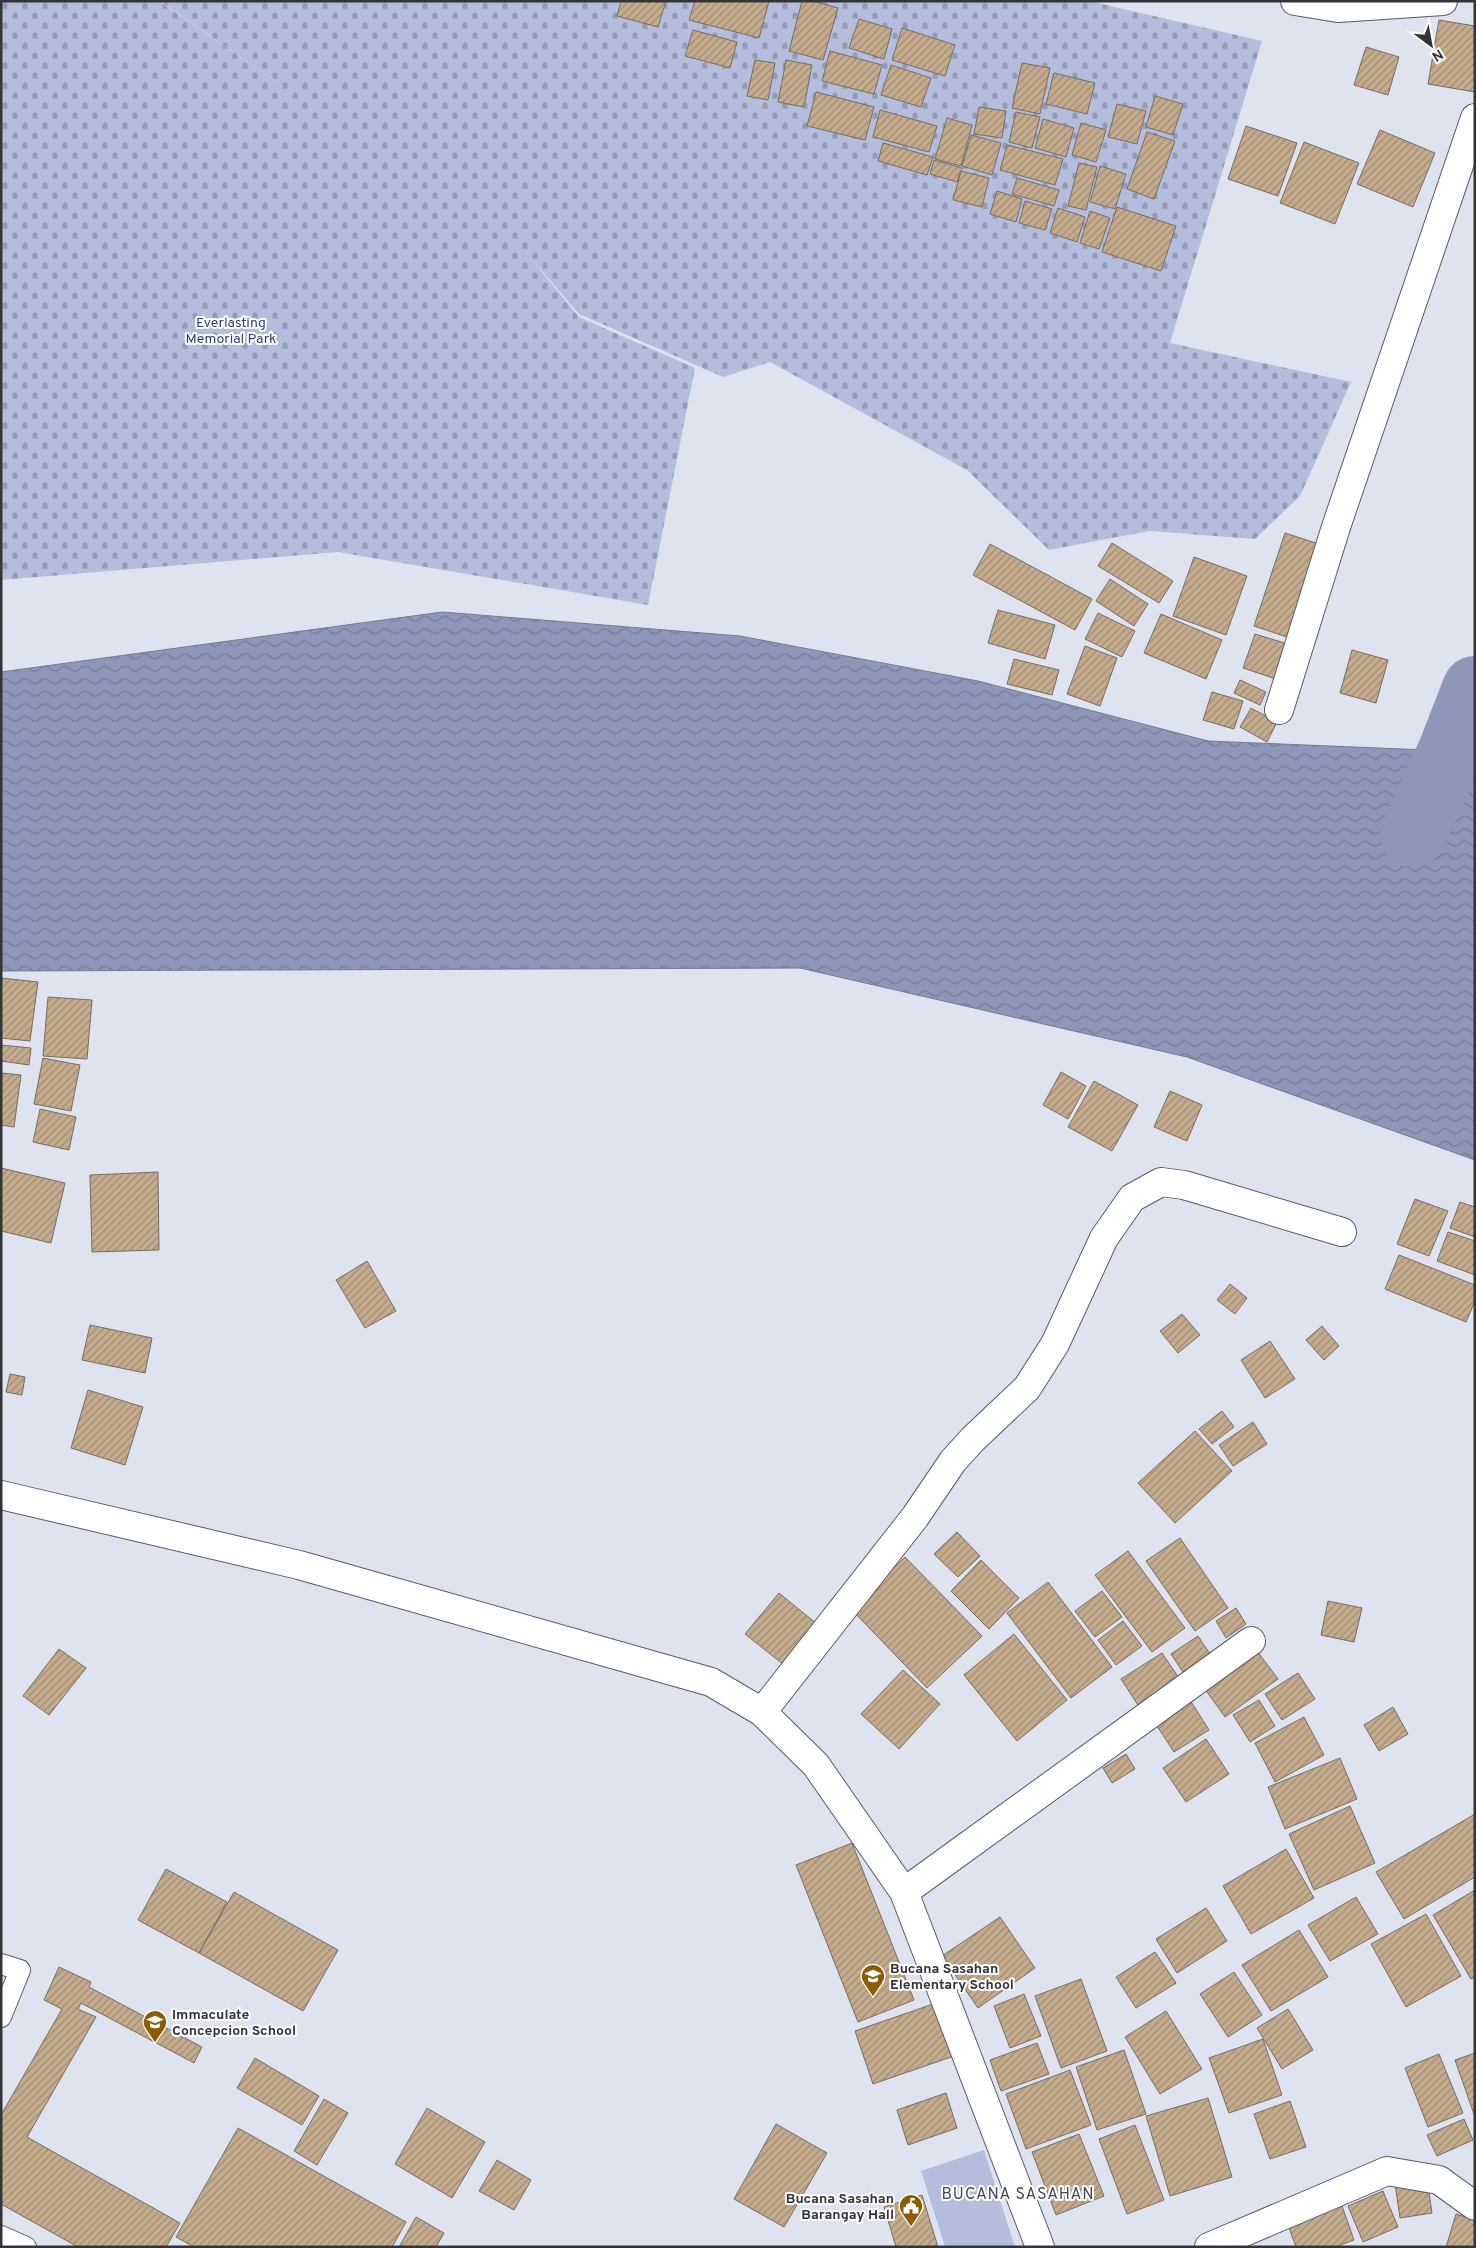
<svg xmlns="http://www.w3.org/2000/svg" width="1476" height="2248" font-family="Overpass,sans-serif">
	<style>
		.grass { fill: #b5bddd }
		.cemetery { fill: url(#cemetery-stones) }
		.water { fill: url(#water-waves); stroke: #737993 }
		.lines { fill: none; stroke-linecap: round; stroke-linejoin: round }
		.river { stroke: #8f97b9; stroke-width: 66 }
		.building { fill: url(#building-hatch); stroke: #756d63 }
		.lane-casing { stroke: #585a66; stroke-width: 22 }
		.street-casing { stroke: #585a66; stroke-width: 30 }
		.secondary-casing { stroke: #585a66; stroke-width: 30 }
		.lane { stroke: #fff; stroke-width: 20 }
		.street { stroke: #fff; stroke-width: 28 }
		.secondary { stroke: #fff; stroke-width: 28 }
		.labels { text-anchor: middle; stroke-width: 4; stroke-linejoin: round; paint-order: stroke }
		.park-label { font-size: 14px; fill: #363d6d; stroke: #fff }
		.poi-label { font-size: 14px; font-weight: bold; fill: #33343a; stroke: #fff; text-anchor: start }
		.quarter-label { font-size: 16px; letter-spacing: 1px; fill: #454853; stroke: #fff }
	</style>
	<defs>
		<pattern id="cemetery-stones" width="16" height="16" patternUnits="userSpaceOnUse" patternTransform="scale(1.25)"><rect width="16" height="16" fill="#b5bddd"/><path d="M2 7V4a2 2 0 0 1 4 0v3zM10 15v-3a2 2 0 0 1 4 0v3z" fill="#949ab4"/></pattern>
		<pattern id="water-waves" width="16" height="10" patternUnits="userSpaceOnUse" patternTransform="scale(1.25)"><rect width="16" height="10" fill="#8f97b9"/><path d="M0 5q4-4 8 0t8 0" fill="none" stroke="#757c97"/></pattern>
		<pattern id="building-hatch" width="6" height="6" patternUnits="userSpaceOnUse" patternTransform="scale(1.25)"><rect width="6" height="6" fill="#c4ab8c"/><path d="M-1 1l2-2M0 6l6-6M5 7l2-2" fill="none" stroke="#a08c73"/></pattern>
	</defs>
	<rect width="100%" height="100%" fill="#dfe3f0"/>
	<path class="grass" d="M984 2150 1015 2247H945L921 2171Z"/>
	<path class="cemetery" d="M1 1H159L319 111 160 1H1089L1262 41 1170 343 1351 382 1300 496 1255 539 1149 531 1049 550 967 470 770 362 723 377 579 314 523 249 579 317 695 368 648 605 338 552 1 580Z"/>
	<path class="water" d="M442 612 740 636 978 681 1208 741 1451 751 1475 761V1160L1187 1057 800 968 1 971V672Z"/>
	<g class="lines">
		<path class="river" d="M1413 834 1451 751 1475 689"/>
	</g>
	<path class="building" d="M621 1H666L658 27 617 16Z
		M695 1H769L759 38 689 20Z
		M802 1H813L838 8 823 60 789 51Z
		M859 19 892 29 884 59 849 48Z
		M1439 20 1475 26V92L1428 84Z
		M902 28 955 45 945 76 892 60Z
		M693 30 737 42 730 68 685 56Z
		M1366 47 1399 57 1388 95 1354 85Z
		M830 51 882 65 874 94 822 81Z
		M755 60 775 63 768 100 747 96Z
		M786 60 812 65 804 107 778 102Z
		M1022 63 1050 68 1040 114 1012 108Z
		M891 65 931 78 921 107 881 95Z
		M1054 73 1095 83 1087 114 1046 104Z
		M816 92 874 107 865 140 807 126Z
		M1155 96 1183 104 1173 135 1146 127Z
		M1117 104 1146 111 1137 144 1108 137Z
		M979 107 1006 111 1002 138 974 134Z
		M880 110 937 126 929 152 873 137Z
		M1016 112 1040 117 1032 148 1009 142Z
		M947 118 972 125 961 166 935 159Z
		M1043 119 1074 128 1066 157 1035 148Z
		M1081 123 1106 130 1096 162 1072 155Z
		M1246 126 1297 143 1278 196 1228 179Z
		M1380 130 1435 153 1413 207 1357 184Z
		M1147 132 1175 141 1154 199 1127 189Z
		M971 135 1001 143 992 175 962 166Z
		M1304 142 1359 163 1335 224 1280 203Z
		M883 143 933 157 927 175 878 161Z
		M1007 145 1063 159 1055 185 1000 170Z
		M934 160 962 168 957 182 930 174Z
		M1079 163 1097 167 1086 210 1068 206Z
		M1100 166 1126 174 1115 209 1090 202Z
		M961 171 989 178 982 207 953 200Z
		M1017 178 1059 190 1054 206 1012 194Z
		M997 191 1022 199 1016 222 990 214Z
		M1025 201 1052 209 1045 230 1019 223Z
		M1117 207 1176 226 1161 271 1102 252Z
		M1058 208 1085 217 1077 242 1050 233Z
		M1090 211 1110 218 1099 249 1080 243Z
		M1285 533 1325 546 1293 639 1254 626Z
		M1112 543 1173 581 1159 603 1098 566Z
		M990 544 1092 599 1075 630 973 575Z
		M1194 557 1247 576 1226 635 1173 616Z
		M1110 579 1148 604 1134 626 1096 601Z
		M998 610 1055 625 1045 659 988 643Z
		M1098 613 1135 631 1122 657 1085 639Z
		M1161 614 1222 640 1206 679 1144 653Z
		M1255 634 1291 645 1279 680 1243 668Z
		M1085 646 1117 658 1100 706 1067 694Z
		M1352 650 1388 660 1376 703 1340 693Z
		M1014 659 1059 670 1052 695 1007 684Z
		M1240 680 1266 692 1260 705 1234 693Z
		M1212 692 1243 701 1234 729 1203 720Z
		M1251 708 1277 722 1267 742 1240 727Z
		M1 978 38 982 30 1041 1 1038Z
		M48 997 92 1000 87 1059 43 1056Z
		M1 1045 31 1048 29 1065 1 1061Z
		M43 1058 80 1065 71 1111 34 1104Z
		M1061 1072 1086 1086 1068 1119 1043 1105Z
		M1 1073 21 1075 14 1127 1 1125Z
		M1094 1081 1138 1105 1112 1151 1068 1127Z
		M1170 1091 1202 1105 1187 1141 1154 1127Z
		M40 1109 76 1117 69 1150 33 1142Z
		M1 1168 65 1183 51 1243 1 1231Z
		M158 1172 159 1250 92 1252 90 1175Z
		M1415 1199 1448 1211 1429 1256 1397 1244Z
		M1460 1202 1475 1207V1237L1450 1228Z
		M1448 1232 1475 1241V1275L1437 1261Z
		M1399 1255 1475 1285V1301L1466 1322 1385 1289Z
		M367 1261 396 1311 365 1328 336 1280Z
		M1230 1284 1247 1298 1235 1314 1217 1300Z
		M1182 1314 1200 1335 1178 1353 1160 1331Z
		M90 1325 152 1338 145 1373 82 1360Z
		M1322 1326 1339 1346 1324 1360 1306 1340Z
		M1270 1341 1295 1379 1265 1398 1241 1360Z
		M10 1374 25 1377 22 1395 6 1392Z
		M88 1390 143 1407 125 1465 71 1448Z
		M1222 1411 1234 1427 1212 1444 1199 1429Z
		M1253 1422 1267 1444 1233 1466 1219 1445Z
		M1195 1431 1232 1471 1175 1523 1138 1483Z
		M957 1532 980 1556 958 1577 934 1554Z
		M1180 1538 1228 1608 1195 1631 1146 1561Z
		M1128 1551 1185 1628 1152 1652 1095 1575Z
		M905 1557 982 1636 927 1688 851 1609Z
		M981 1560 1019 1598 989 1629 951 1591Z
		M1048 1582 1112 1667 1071 1698 1007 1613Z
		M1102 1591 1122 1617 1095 1637 1075 1611Z
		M779 1593 817 1624 784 1665 745 1634Z
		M1328 1601 1362 1608 1354 1642 1321 1635Z
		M1236 1608 1246 1624 1226 1638 1216 1621Z
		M1123 1621 1142 1646 1116 1665 1098 1640Z
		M1014 1634 1067 1700 1017 1741 964 1675Z
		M1198 1636 1210 1654 1183 1672 1171 1654Z
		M59 1649 86 1668 49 1715 23 1696Z
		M1257 1651 1278 1679 1225 1717 1205 1689Z
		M1162 1653 1179 1678 1138 1705 1121 1679Z
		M903 1670 940 1704 899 1749 861 1714Z
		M1298 1673 1315 1699 1282 1720 1265 1694Z
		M1190 1700 1209 1730 1174 1752 1155 1723Z
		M1259 1700 1275 1726 1250 1742 1233 1715Z
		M1393 1707 1408 1734 1379 1751 1364 1725Z
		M1304 1717 1324 1755 1275 1782 1255 1743Z
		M1206 1739 1229 1774 1186 1802 1163 1768Z
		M1126 1754 1135 1769 1112 1783 1103 1768Z
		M1340 1758 1357 1799 1285 1829 1268 1787Z
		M1350 1806 1375 1863 1314 1890 1289 1834Z
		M1475 1814V1877L1404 1919 1376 1872Z
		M852 1843 914 2000 858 2022 796 1865Z
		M1286 1849 1314 1898 1251 1934 1223 1886Z
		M166 1869 227 1902 199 1953 138 1920Z
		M1475 1890V1977L1471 1979 1433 1915Z
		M234 1892 338 1950 303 2011 199 1953Z
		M1356 1897 1378 1934 1330 1961 1308 1925Z
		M1206 1908 1227 1941 1177 1973 1156 1939Z
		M1426 1914 1461 1976 1406 2007 1371 1944Z
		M1000 1917 1035 1968 978 2008 942 1956Z
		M1299 1930 1328 1977 1271 2011 1242 1965Z
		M1155 1952 1176 1983 1136 2008 1116 1977Z
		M59 1967 91 1982 89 1987 202 2047 194 2063 81 2003 78 2009 96 2017 27 2137 180 2223 166 2247H78L1 2204V2115L62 2009 44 2000Z
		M1234 1972 1262 2015 1228 2037 1200 1994Z
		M1081 1979 1107 2051 1061 2068 1035 1996Z
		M1024 1994 1041 2036 1010 2048 994 2006Z
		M936 2003 954 2056 873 2084 855 2031Z
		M1288 2009 1313 2050 1282 2069 1257 2028Z
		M1166 2011 1202 2069 1160 2094 1125 2037Z
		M1263 2039 1282 2095 1229 2113 1209 2058Z
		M1037 2043 1049 2074 1001 2091 990 2060Z
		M1124 2050 1146 2114 1097 2130 1076 2067Z
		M1475 2053V2117L1455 2060Z
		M1439 2054 1463 2113 1428 2127 1405 2068Z
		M255 2058 319 2096 302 2125 237 2088Z
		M1070 2070 1091 2125 1026 2149 1006 2094Z
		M946 2093 957 2128 908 2145 897 2110Z
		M1208 2098 1232 2177 1170 2196 1146 2116Z
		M324 2099 348 2113 317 2165 294 2151Z
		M1290 2101 1306 2147 1270 2159 1254 2114Z
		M427 2108 485 2142 452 2198 395 2164Z
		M1464 2119 1473 2140 1437 2156 1427 2135Z
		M776 2124 827 2153 784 2227 734 2199Z
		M1135 2125 1164 2200 1127 2214 1099 2139Z
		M238 2128 406 2222 392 2247H194L176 2237Z
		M1079 2134 1104 2196 1056 2215 1032 2152Z
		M497 2160 531 2180 514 2210 479 2191Z
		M1427 2179 1432 2213 1400 2218 1395 2184Z
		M1383 2191 1398 2227 1363 2242 1348 2206Z
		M922 2195 938 2247H896L884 2207Z
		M1341 2203 1354 2240 1335 2247H1296L1287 2222Z
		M1456 2214 1475 2220V2247H1446Z
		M416 2217 444 2233 436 2247H399Z"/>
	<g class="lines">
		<g class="lane-casing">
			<path id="lane" d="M1 1964 20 1970 1 2017
				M1 2236 26 2247"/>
		</g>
		<g class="street-casing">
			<path id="street" d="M1279 710 1336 527 1475 118
				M1 1495 299 1565 711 1682 762 1712 816 1765 904 1892 1040 2247
				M762 1712 915 1517 953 1461 973 1439 1027 1388 1055 1344 1104 1238 1132 1198 1161 1182 1184 1185 1342 1232
				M904 1892 1251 1641
				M1209 2247 1387 2171 1439 2180 1475 2206"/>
		</g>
		<g class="secondary-casing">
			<path id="secondary" d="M1295 1 1338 8 1443 1"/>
		</g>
		<use href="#lane" class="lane"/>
		<use href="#street" class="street"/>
		<use href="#secondary" class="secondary"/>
	</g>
	<defs>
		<g id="school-pin" transform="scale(1.25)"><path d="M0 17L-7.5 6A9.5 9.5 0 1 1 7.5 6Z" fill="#8c5c04" stroke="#fff"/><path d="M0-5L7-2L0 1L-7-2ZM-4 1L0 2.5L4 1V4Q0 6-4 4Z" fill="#fff"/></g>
		<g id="civic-pin" transform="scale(1.25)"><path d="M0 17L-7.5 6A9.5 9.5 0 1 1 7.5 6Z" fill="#8c5c04" stroke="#fff"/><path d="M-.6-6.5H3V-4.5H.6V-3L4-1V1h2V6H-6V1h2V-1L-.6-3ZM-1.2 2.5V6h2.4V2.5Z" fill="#fff"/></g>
	</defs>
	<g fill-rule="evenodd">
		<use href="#school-pin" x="873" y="1976"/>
		<use href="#school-pin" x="155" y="2022"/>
		<use href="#civic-pin" x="911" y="2206"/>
	</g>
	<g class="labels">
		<g class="park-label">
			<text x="231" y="327">Everlasting<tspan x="231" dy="16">Memorial Park</tspan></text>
		</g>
		<g class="poi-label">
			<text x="890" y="1973">Bucana Sasahan<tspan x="890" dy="16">Elementary School</tspan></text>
			<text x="172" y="2019">Immaculate<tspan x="172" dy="16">Concepcion School</tspan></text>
			<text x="894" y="2203" text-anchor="end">Bucana Sasahan<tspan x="894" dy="16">Barangay Hall</tspan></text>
		</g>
		<g class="quarter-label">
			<text x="1018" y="2199">BUCANA SASAHAN</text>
		</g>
	</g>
	<rect width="1476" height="2248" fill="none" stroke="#33343a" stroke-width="5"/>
	<g transform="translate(1431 45) rotate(148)" stroke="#ffffff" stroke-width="4" paint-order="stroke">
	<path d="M0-4L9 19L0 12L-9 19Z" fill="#33343a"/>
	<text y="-8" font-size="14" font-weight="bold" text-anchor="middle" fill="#33343a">N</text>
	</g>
</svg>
